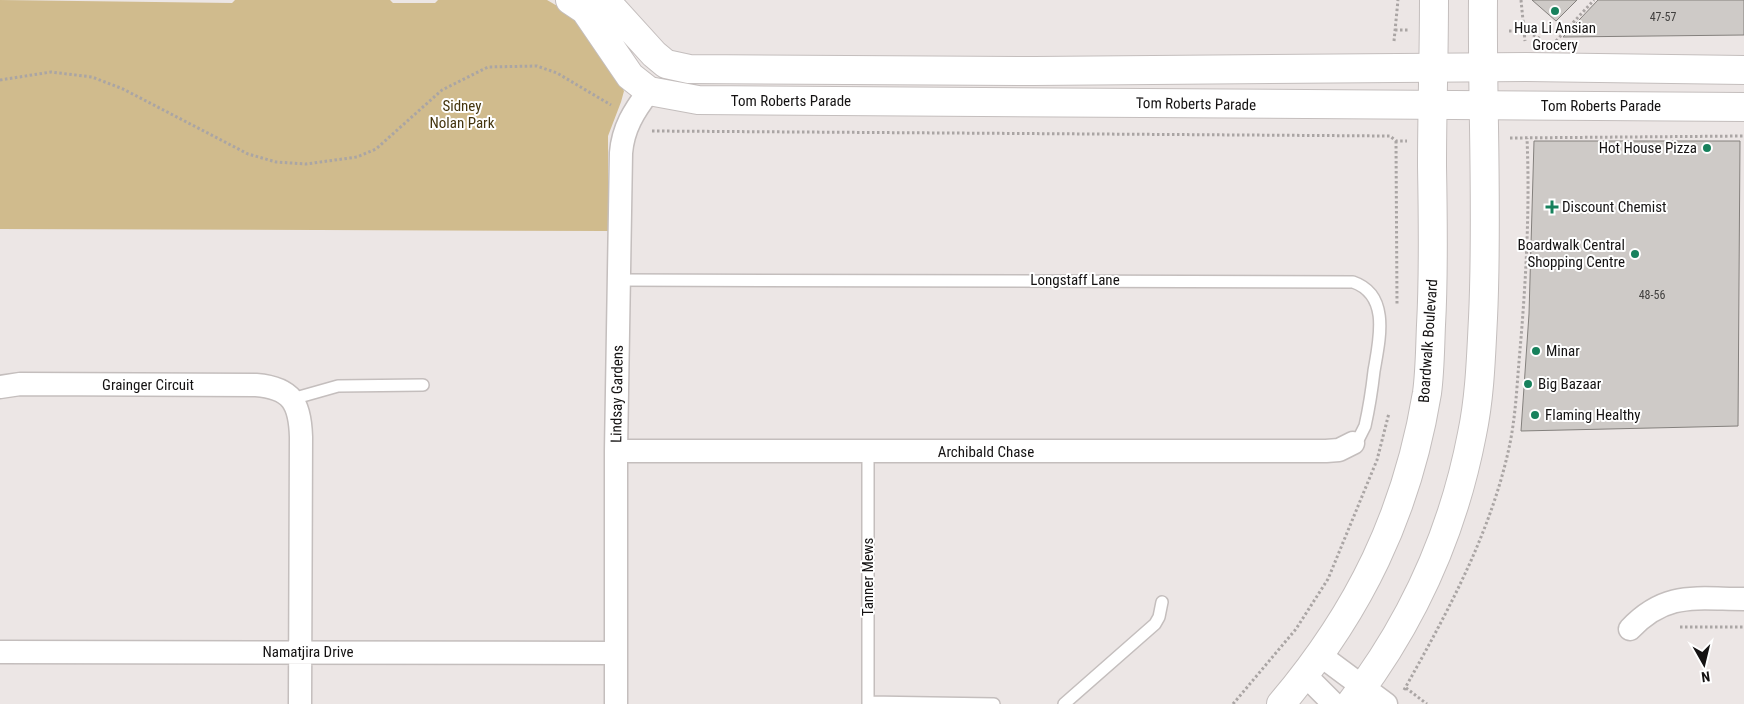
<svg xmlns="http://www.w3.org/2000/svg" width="1744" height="704" font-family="'Roboto Condensed',sans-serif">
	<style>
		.green { fill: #d0bb8d }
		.building { fill: #cecac7; stroke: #84807d }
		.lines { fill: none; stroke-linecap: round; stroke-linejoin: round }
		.service-casing { stroke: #c4bebd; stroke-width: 14 }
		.minor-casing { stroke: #c4bebd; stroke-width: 25 }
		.tertiary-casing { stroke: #c4bebd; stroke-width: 30 }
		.secondary-casing { stroke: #c4bebd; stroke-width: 30 }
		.path { stroke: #aaa5a4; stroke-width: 3; stroke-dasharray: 2.5 2.5; stroke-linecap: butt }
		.service { stroke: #fff; stroke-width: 11 }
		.minor { stroke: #fff; stroke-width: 22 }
		.tertiary { stroke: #fff; stroke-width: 28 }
		.secondary { stroke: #fff; stroke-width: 28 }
		.poi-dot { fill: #17815c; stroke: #fff; stroke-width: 2 }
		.labels { text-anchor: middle; stroke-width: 4; stroke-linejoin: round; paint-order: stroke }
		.number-label { font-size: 12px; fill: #42403f }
		.poi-label { font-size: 15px; fill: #141212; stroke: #fff; text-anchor: start }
		.street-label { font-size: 15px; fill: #141212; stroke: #fff }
		.park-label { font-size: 15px; fill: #44350e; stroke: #fff }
	</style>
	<rect width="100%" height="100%" fill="#ece6e5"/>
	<path class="green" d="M0 0 232 3 235 0H390L393 3H435L438 0H547L583 21 624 91 621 102 608 136V231L0 229Z"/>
	<path class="building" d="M1532 0H1577L1556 21Z
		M1598 0H1744V35L1563 37Z
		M1534 141H1740L1738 426 1521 431 1529 314Z"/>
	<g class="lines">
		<g class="service-casing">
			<path id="service" d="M619 280 1353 282C1391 295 1379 341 1374 371 1372 389 1369 408 1365 426L1359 438 1353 443
				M292 399 338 386 423 385
				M868 452V704
				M868 702 994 704
				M1064 704 1155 624 1159 617 1162 602"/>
		</g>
		<g class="minor-casing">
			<path id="minor" d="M0 387 20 384 256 385C292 388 300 403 301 437L300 704
				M616 451H1326L1339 450 1353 443
				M1630 629C1666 591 1696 599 1744 599
				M0 652 616 653
				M1320 655 1386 704
				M1305 675 1334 704
				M616 704V451L621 153C623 128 634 111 649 91"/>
		</g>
		<g class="tertiary-casing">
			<path id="tertiary" d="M570 0 585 10 630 76 649 91 698 100 1744 107
				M605 0 654 54 666 64 689 69 1034 71 1526 67 1744 70"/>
		</g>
		<g class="secondary-casing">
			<path id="secondary" d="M1281 704C1359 612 1407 514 1427 393 1430 371 1430 348 1431 325 1434 272 1433 219 1432 166 1432 111 1434 56 1434 0
				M1350 704C1411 625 1453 533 1472 434 1480 396 1481 356 1483 318 1488 212 1482 106 1483 0"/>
		</g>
		<path class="path" d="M1521 0 1525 41
			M1395 30H1408
			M1509 31H1525L1541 39
			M1394 41 1398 0
			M1556 41 1594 0
			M0 80 51 72 92 77 123 89 248 154 276 162 306 164 357 157 376 149 442 90 488 67 537 66 557 73 611 105
			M652 131 1390 136 1396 141H1407
			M1510 138 1744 136
			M1396 141 1397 305
			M1680 627H1744
			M1406 688 1427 704
			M1404 690C1447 613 1490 535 1509 448 1516 416 1517 382 1520 350 1526 280 1530 208 1527 138
			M1233 704 1296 629 1328 579 1377 460 1389 413"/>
		<use href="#service" class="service"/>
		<use href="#minor" class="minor"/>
		<use href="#tertiary" class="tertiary"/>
		<use href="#secondary" class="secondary"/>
	</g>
	<g class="poi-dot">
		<circle cx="1555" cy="11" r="5"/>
		<circle cx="1707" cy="148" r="5"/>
		<path d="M1549.5 199.5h5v5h5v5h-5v5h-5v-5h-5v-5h5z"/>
		<circle cx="1635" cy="254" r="5"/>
		<circle cx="1536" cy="351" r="5"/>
		<circle cx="1528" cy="384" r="5"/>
		<circle cx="1535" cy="415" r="5"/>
	</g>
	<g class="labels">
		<g class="number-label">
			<text x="1663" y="21">47-57</text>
			<text x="1652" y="299">48-56</text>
		</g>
		<g class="poi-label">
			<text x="1555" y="33" text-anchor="middle">Hua Li Ansian<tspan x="1555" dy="17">Grocery</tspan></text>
			<text x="1697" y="153" text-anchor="end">Hot House Pizza</text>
			<text x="1562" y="212">Discount Chemist</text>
			<text x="1625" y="250" text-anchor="end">Boardwalk Central<tspan x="1625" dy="17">Shopping Centre</tspan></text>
			<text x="1546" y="356">Minar</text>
			<text x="1538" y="389">Big Bazaar</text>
			<text x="1545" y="420">Flaming Healthy</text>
		</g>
		<g class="street-label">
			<text x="791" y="106">Tom Roberts Parade</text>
			<text transform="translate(1196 104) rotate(1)" y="5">Tom Roberts Parade</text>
			<text x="1601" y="111">Tom Roberts Parade</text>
			<text x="1075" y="285">Longstaff Lane</text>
			<text transform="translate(1428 341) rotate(-86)" y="5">Boardwalk Boulevard</text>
			<text x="148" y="390">Grainger Circuit</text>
			<text transform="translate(617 394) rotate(-89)" y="5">Lindsay Gardens</text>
			<text x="986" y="457">Archibald Chase</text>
			<text transform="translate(868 577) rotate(-90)" y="5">Tanner Mews</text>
			<text x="308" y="657">Namatjira Drive</text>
		</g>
		<g class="park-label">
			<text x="462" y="111">Sidney<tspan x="462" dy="17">Nolan Park</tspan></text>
		</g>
	</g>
	<g transform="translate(1704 664) rotate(172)" stroke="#ffffff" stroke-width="4" paint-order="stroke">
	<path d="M0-4L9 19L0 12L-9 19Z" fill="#141212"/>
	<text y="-8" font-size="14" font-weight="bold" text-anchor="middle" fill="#141212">N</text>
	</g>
</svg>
